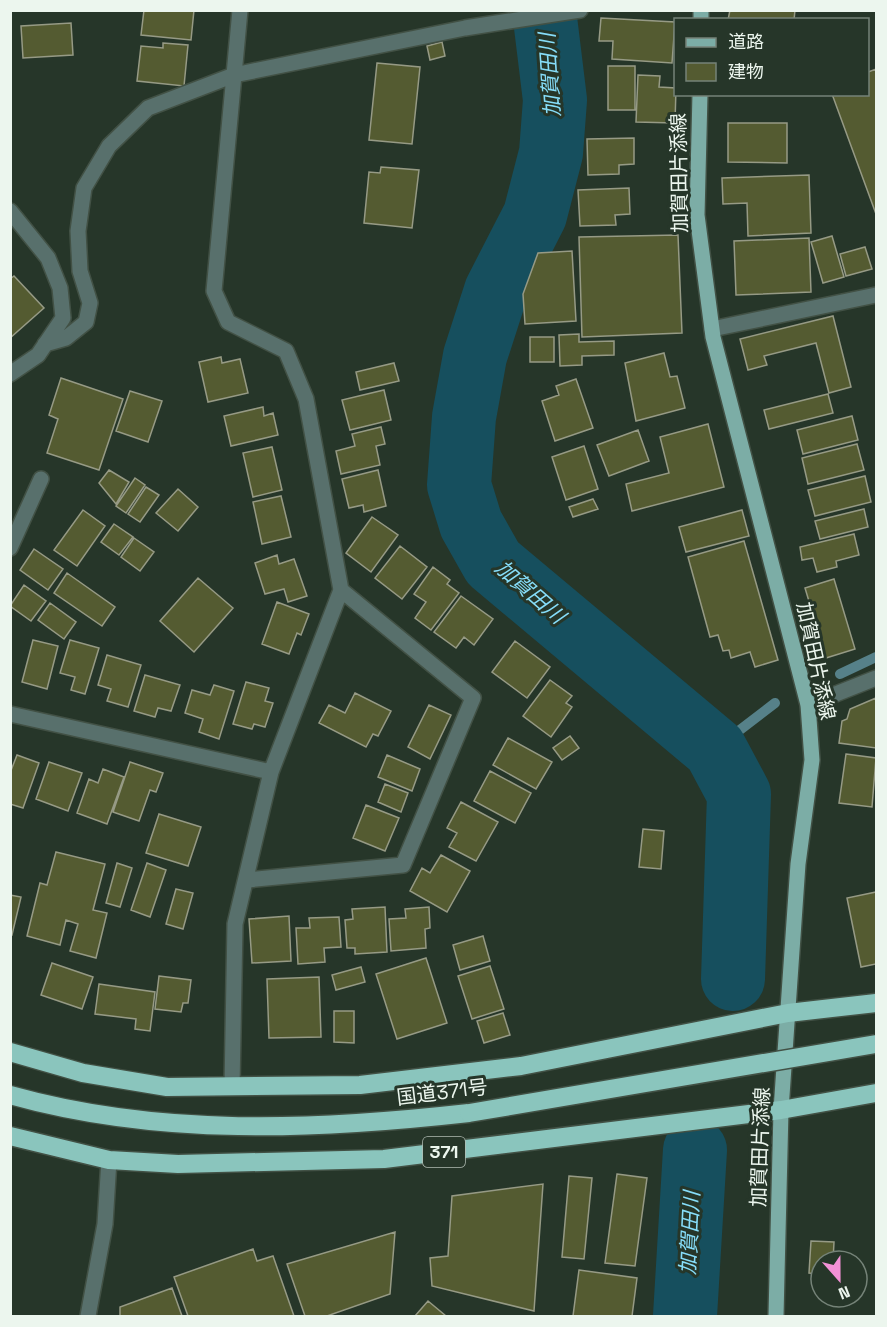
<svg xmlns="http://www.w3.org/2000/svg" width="887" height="1327" font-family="'Space Grotesk','Noto Sans JP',sans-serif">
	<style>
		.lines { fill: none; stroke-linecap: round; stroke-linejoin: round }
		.stream { stroke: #568189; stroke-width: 10 }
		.river { stroke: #164f5e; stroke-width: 64 }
		.building { fill: #545b31; stroke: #969a85; stroke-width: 1.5 }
		.minor-casing { stroke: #425145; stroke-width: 18 }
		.major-casing { stroke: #425145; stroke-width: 18 }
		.highway-casing { stroke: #425145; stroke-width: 21 }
		.minor { stroke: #58706c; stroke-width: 15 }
		.major { stroke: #7cada6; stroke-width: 15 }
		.highway { stroke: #8ac5bd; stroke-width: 18 }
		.highway-bridge-casing { stroke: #425145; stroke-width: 21; stroke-linecap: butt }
		.highway-bridge { stroke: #8ac5bd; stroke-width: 18 }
		.labels { text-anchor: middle; stroke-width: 6; stroke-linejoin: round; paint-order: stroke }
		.shield { fill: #263629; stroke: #b1bcb3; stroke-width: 1.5 }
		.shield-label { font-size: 18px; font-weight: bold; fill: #ecf6ee }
		.street-label { font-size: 20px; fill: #ecf6ee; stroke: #263629 }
		.water-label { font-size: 21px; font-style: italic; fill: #86ddf9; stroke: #263629 }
	</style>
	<rect width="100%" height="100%" fill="#263629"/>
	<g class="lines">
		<path class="stream" d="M840 674 876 657
			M715 749 775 703"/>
		<path class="river" d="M544 10 555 100 551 153 535 215 496 291 475 356 464 417 459 485 471 524 493 563 715 749 739 794 733 979
			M685 1316 695 1150"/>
	</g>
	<path class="building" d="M144 10H194L191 40 141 35Z
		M730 10H795L794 20H728Z
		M601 18 675 22 672 63 612 59 613 41H599Z
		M71 23 73 55 23 58 21 26Z
		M442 42 445 56 430 60 427 46Z
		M163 43 188 45 184 86 137 81 141 46 163 48Z
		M377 63 420 67 412 144 369 140Z
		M608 66H635V110H608Z
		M876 69V214L832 94H868V72Z
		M638 75 660 76 659 87 676 88 675 123 636 122Z
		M728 123H787V163L728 162Z
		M634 138V164L619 165V174L588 175 587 139Z
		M381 167 419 170 412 228 364 223 369 172 380 173Z
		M809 175 811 233 748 236 747 203 723 204 722 178Z
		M629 188 630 214 615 215 616 225 580 226 578 190Z
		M678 235 682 333 582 337 579 237Z
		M832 236 844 277 823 283 811 242Z
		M809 238 811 292 736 295 734 241Z
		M865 247 872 269 846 276 840 254Z
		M572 251 576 321 525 324 523 294 538 253Z
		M14 276 44 308 10 338V279Z
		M833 316 851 387 829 393 816 343 764 356 767 365 748 370 740 339Z
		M579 334V342L614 341V355L582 356V365L560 366 559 335Z
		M530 337H554V362H530Z
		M664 353 670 377 677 376 685 408 636 421 625 363Z
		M221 357 222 363 240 359 248 393 208 402 199 362Z
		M394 363 399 381 360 390 356 372Z
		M61 378 123 399 99 470 47 453 58 419 49 415Z
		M576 379 593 428 555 441 542 401 559 395 556 386Z
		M384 390 391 420 350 430 342 400Z
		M130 391 162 401 148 442 116 431Z
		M828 394 833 413 769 429 764 410Z
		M263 407 264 416 273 413 278 435 231 446 224 416Z
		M852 416 858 440 803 454 797 430Z
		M708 424 724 487 632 511 626 484 669 473 660 437Z
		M381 427 385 444 376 446 380 465 341 474 336 451 355 446 352 434Z
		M638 430 649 461 609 476 597 445Z
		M857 444 864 470 808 484 802 458Z
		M584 446 598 489 566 500 552 457Z
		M272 447 282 490 253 497 243 453Z
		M109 470 129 482 116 504 99 483Z
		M378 470 386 506 364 512 363 505 349 508 342 479Z
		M865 476 871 502 815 516 808 490Z
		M135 478 145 485 126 513 116 506Z
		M146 487 159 495 140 522 128 514Z
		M178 489 198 507 178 531 156 513Z
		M281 496 291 537 262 544 253 502Z
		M593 499 598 509 573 517 569 507Z
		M864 509 868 527 820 539 815 521Z
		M83 510 105 526 77 566 54 550Z
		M742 510 749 536 686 552 679 527Z
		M372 517 398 535 371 572 346 553Z
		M114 524 133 537 119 555 101 542Z
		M854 534 859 555 836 561 837 567 817 572 813 558 802 560 800 547Z
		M134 538 154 552 140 571 121 557Z
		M744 541 778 660 755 667 750 652 731 658 729 650 723 651 718 635 710 637 688 557Z
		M400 546 427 567 402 599 375 578Z
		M34 549 63 569 48 590 20 570Z
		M277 555 279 564 294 559 307 596 288 602 284 589 265 594 255 563Z
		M433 567 450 580 447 584 459 593 431 630 415 618 426 602 414 594Z
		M67 573 115 607 102 626 54 593Z
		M198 578 233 608 194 652 160 621Z
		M834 579 855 649 826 658 805 588Z
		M24 585 46 601 31 621 10 606Z
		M461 596 493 619 474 645 464 637 456 648 434 632Z
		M277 602 309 614 301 635 297 633 289 654 262 644Z
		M50 603 76 622 64 639 38 620Z
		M33 640 58 646 47 689 22 682Z
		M70 640 99 648 85 694 71 690 75 677 60 673Z
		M515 641 550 667 527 698 492 672Z
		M107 655 141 665 128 707 107 701 111 689 98 685Z
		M145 675 180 685 171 711 158 708 155 717 134 711Z
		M550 680 572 696 566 703 572 707 551 737 523 716Z
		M246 682 269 688 265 701 273 703 265 727 254 724 252 729 233 724Z
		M214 685 234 691 219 739 199 732 203 719 185 713 192 690 210 695Z
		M355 693 391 711 378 736 373 734 366 747 319 723 329 705 345 713Z
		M876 698V748L839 743 842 721 847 719 850 709Z
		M429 705 451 715 430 759 408 747Z
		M570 736 579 748 562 760 553 748Z
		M508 738 552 762 536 789 493 765Z
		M846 754 876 758 872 807 839 803Z
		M17 755 39 763 23 808 10 804V773Z
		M387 755 420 769 412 791 378 777Z
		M49 762 82 773 68 811 36 799Z
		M130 762 163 773 156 792 150 790 139 821 113 812Z
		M103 769 124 777 107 824 77 813 89 779 98 783Z
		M490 771 531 793 515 823 474 801Z
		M385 784 408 793 401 812 378 802Z
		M461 802 498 822 476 861 449 847 457 833 447 828Z
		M366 805 399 818 385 851 353 838Z
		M159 814 201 827 188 866 146 853Z
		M643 829 664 831 661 869 639 867Z
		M56 852 105 864 93 910 107 913 96 958 70 951 78 924 66 920 60 945 27 936 40 883 47 885Z
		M441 855 470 871 447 912 410 891 422 868 430 873Z
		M117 863 132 868 120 907 106 903Z
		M147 863 166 870 150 917 131 910Z
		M176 889 193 893 183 929 166 924Z
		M876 892V964L861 967 847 898Z
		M10 895 21 897 12 935 10 934Z
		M385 907 387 952 355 954V948H347L345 920 353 919 352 909Z
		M429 907 430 928 425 929 426 948 391 951 389 919 406 918 405 909Z
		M289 916 291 961 252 963 249 919Z
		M339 917 341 947 324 948 325 962 298 964 296 928H310L309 918Z
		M483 936 490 961 460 970 453 945Z
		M426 958 447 1023 397 1039 376 974Z
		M52 963 93 977 82 1009 41 995Z
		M490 966 504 1009 472 1019 458 976Z
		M361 967 365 982 336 990 332 975Z
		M159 976 191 980 188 1003H183L181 1012 155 1009Z
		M319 977 321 1037 269 1038 267 979Z
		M99 984 155 992 150 1031 135 1029 136 1019 95 1014Z
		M334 1011H354V1043L334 1042Z
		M503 1013 510 1035 484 1043 477 1021Z
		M617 1174 647 1178 635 1266 605 1263Z
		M569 1176 592 1178 584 1259 562 1257Z
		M543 1184 534 1311 432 1286 430 1258 448 1256 452 1196Z
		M395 1232 390 1294 327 1316H305L287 1264Z
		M811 1241 834 1242 833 1261H821V1274L809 1273Z
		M253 1249 257 1261 273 1256 294 1316H188L174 1277Z
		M579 1270 637 1278 632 1316H573Z
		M172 1288 182 1316H120V1307Z
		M428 1301 446 1316H415Z"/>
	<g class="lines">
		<g class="minor-casing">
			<path id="minor" d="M10 211 48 258 60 288 63 318 38 355 10 374
				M712 329 876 295
				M45 344 66 338 86 322 90 303 80 271 78 231 84 188 109 146 148 108 234 75 465 28 580 10
				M10 548 41 479
				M808 705 876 678
				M10 714 271 772
				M247 880 403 865 473 698 341 590
				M232 1087 235 924 271 772 341 590 306 399 286 351 228 322 214 291 240 10
				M88 1316 105 1224 109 1160"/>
		</g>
		<g class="major-casing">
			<path id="major" d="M701 20V10
				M700 94 697 215 713 337 808 705 812 760 798 864 781 1110 776 1316"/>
		</g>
		<g class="highway-casing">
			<path id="highway" d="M10 1052 83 1073 167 1087 360 1085 521 1066 788 1013 876 1003
				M10 1095C160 1137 316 1130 469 1113
				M10 1136 109 1160 178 1164 384 1159 781 1110 876 1093"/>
		</g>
		<use href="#minor" class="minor"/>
		<use href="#major" class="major"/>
		<use href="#highway" class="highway"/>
		<g class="highway-bridge-casing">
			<path id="highway-bridge" d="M469 1113 876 1044"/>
		</g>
		<use href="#highway-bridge" class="highway-bridge"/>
	</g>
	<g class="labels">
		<rect class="shield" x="423" y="1137" width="42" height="30" rx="4.5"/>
		<g class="shield-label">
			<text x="444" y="1158">371</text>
		</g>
		<g class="street-label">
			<text transform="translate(679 173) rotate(-91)" y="7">加賀田片添線</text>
			<text transform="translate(816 661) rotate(78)" y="7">加賀田片添線</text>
			<text transform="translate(442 1092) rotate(-7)" y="7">国道371号</text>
			<text transform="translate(760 1147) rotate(-88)" y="7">加賀田片添線</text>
		</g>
		<g class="water-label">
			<text transform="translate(550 75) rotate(-94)" y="7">加賀田川</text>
			<text transform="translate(530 592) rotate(41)" y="7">加賀田川</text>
			<text transform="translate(690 1233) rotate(-87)" y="7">加賀田川</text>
		</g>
	</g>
	<rect width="887" height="1327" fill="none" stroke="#ecf6ee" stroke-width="24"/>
	<rect x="674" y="18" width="195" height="78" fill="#263629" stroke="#758378" stroke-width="1.5"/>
	<rect x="686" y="38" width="30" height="9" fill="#7cada6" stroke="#758378" stroke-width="1.5"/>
	<text x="728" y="48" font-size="18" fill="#ecf6ee">道路</text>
	<rect x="686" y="63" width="30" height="18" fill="#545b31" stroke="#758378" stroke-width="1.5"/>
	<text x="728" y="78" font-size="18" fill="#ecf6ee">建物</text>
	<g transform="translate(839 1279) rotate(159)"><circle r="28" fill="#263629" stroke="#758378" stroke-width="1.5"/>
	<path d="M0-4.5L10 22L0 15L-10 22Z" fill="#f391d6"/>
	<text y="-9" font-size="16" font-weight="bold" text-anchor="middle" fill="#ecf6ee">N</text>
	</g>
</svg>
